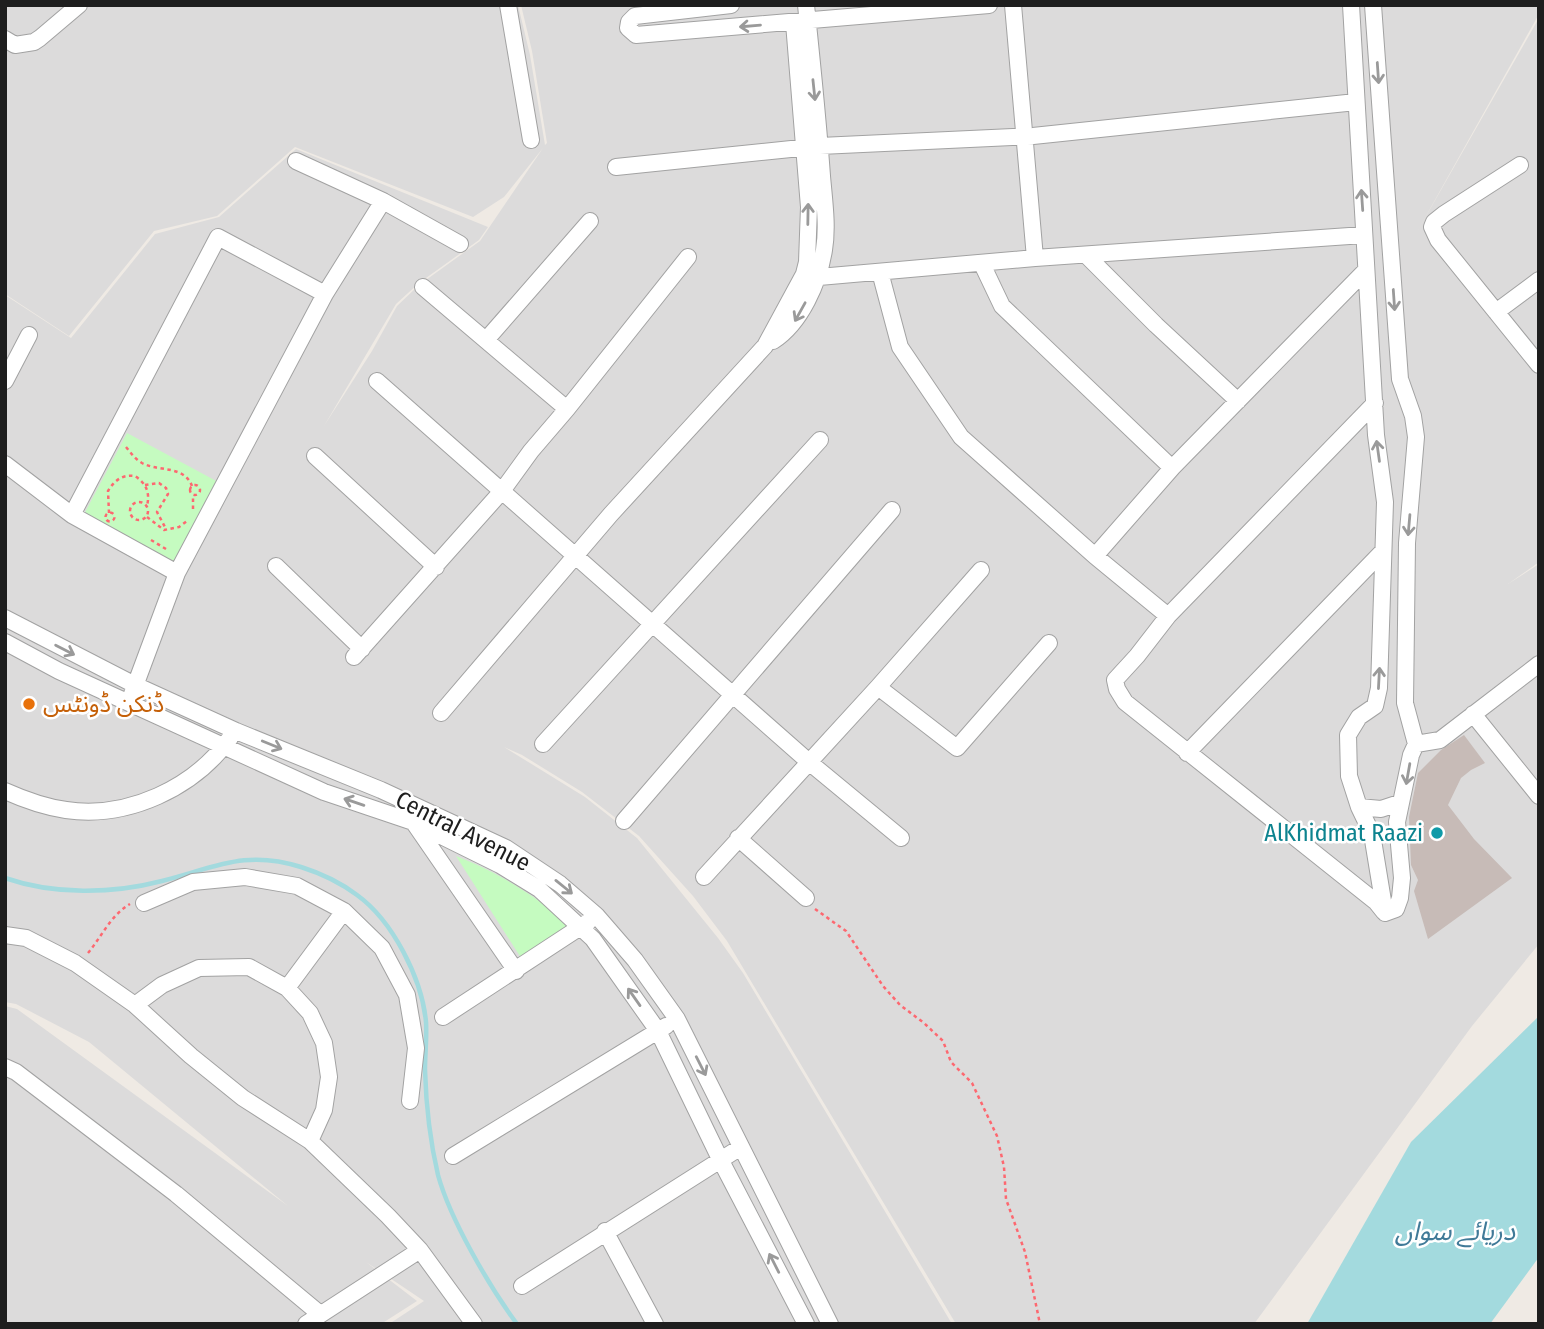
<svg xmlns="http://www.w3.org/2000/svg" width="1544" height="1329" font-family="'Fira Sans Condensed','Noto Sans Arabic',sans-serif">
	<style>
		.residential { fill: #dcdbdb }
		.park { fill: #c5fbc0 }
		.water { fill: #a3dade }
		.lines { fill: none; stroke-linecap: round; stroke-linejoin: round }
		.stream { stroke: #a3dade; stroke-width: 4.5 }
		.building { fill: #c7bbb7 }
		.minor-casing { stroke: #a2a2a2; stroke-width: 18 }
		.path { stroke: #fd6870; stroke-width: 2.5; stroke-dasharray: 3.5 3.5; stroke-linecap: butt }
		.minor { stroke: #fff; stroke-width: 16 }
		.oneway { stroke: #9a9a9a }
		.food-dot { fill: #e8710a; stroke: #fff; stroke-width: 2.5 }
		.culture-dot { fill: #0f9aa8; stroke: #fff; stroke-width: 2.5 }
		.labels { text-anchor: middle; stroke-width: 5; stroke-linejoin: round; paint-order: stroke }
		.food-label { font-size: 24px; fill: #c56008; stroke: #fff; text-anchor: start }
		.street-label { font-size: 24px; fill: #1e1e1e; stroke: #fff }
		.culture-label { font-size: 24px; fill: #0d838f; stroke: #fff; text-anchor: end }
		.water-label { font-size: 26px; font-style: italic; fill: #407a98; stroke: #fff }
	</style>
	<rect width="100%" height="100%" fill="#efeae4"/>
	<path class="residential" d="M5 5H518L530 55 545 145 547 143 532 51 521 5H1539V14L1417 232 1539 18V562L1508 584 1539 564V944L1472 1026 1254 1324H956L727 941 693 896 639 836 582 792 522 755 504 747 585 797 637 838 718 938 743 973 952 1324H389L424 1301 366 1262 417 1301 381 1324H5V1006L17 1009 288 1206 89 1042 16 1004 5 1002V295L71 338 155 234 219 217 296 149 488 227 479 240 419 283 396 304 324 426 372 351 397 306 419 285 480 241 543 148 504 197 473 217 295 147 217 216 154 231 69 336 5 294Z"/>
	<path class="park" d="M127 433 220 483 175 567 82 518Z
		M456 856C502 874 535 896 574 927L523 961Z"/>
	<path class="water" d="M1539 1016V1257L1490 1324H1307L1411 1142Z"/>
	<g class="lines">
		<path class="stream" d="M5 878C54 895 112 894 162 881 214 868 245 849 301 867 320 873 341 883 357 895 393 921 422 979 426 1022 427 1038 425 1054 425 1070 426 1104 430 1141 438 1175 450 1219 489 1286 517 1324"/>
	</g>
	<path class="building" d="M1464 735 1485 763 1471 770 1461 778 1448 805 1474 839 1512 878 1428 939 1414 891 1418 880 1411 865 1409 817 1418 773 1441 750Z"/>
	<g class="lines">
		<g class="minor-casing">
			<path id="minor" d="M508 5 531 140
				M731 5 635 16 629 22 628 28 636 35 989 5
				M1013 5 1035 258
				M1351 5 1376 435 1385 502 1379 688 1375 706 1359 717 1348 735 1349 776 1359 807 1372 834 1385 913 1396 909 1400 898 1402 878 1397 822 1411 755 1416 744 1405 703 1407 543 1416 437 1413 416 1400 379 1373 5
				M5 39 15 45 34 42 40 38 79 5
				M296 161 383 201 460 244
				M1520 165 1444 214 1434 222 1432 227 1438 240 1539 365
				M616 167 820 146 1033 136 1356 102
				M1087 256 1156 325 1238 401
				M982 264 1002 306 1172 468
				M880 272 900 347 961 437 1095 556 1168 616 1375 403
				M819 277 1035 258 1364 235
				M423 287 567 409
				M1496 312 1539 280
				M486 340 590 221
				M773 341C801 323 819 282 824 250 828 226 824 200 822 176 818 119 812 62 806 5
				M5 381 29 335
				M377 381 809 762 901 838
				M315 456 436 567
				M5 464 72 515 177 573
				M72 515 218 237 325 294
				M1095 556 1172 468 1366 270
				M276 566 362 649
				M1168 616 1137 656 1115 680 1117 689 1125 702 1376 902 1384 912
				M5 618 135 685 236 731 381 790 506 848 560 884 596 915 635 960 677 1019 830 1324
				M5 642 59 671 324 792 413 822 500 865 539 889 593 939 658 1031 720 1159 806 1324
				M354 657 502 491 531 451 567 409 688 257
				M878 687 957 748 1049 643
				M132 694 177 573 325 294 383 201
				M441 713 611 514 765 346 804 274 807 262 809 207 794 23
				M1473 714 1539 796
				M543 744 820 440
				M1416 744 1440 740 1539 664
				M1187 753 1383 551
				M5 791C25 800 45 807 66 810 128 819 194 788 230 738
				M1359 807 1381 809 1399 803
				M624 821 892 510
				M414 823 516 971
				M738 838 806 898
				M704 877 878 687 981 570
				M144 903 193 882 245 877 297 886 344 911 382 948 407 995 416 1048 410 1101
				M5 935 26 938 75 963 135 1005 191 1056 243 1098 310 1141 388 1216 420 1250 474 1324
				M287 988 344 911
				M135 1005 162 985 199 968 249 967 287 988 310 1013 324 1043 329 1077 324 1110 310 1141
				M443 1017 588 922
				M5 1067 16 1072 176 1194 320 1314
				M453 1156 666 1026
				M605 1231 655 1324
				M522 1286 741 1147
				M306 1324 420 1250"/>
		</g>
		<path class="path" d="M126 447C131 453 135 459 142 463 159 472 184 465 192 486
			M145 485 159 483 166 488 168 494 157 512 166 529
			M190 490a5 5 0 1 1 10 0a5 5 0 1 1-10 0Z
			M130 511a9 9 0 1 1 18 0a9 9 0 1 1-18 0Z
			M193 509V495
			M105.5 517a4.5 4.5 0 1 1 9 0a4.5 4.5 0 1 1-9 0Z
			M109 513 108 491C114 481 122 474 135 476 147 484 150 493 147 506
			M147 517 164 530 179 527 187 521
			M151 540 166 549
			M815 909 846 931 883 986 900 1005 924 1023 943 1041 951 1062 972 1083 997 1136 1004 1167 1006 1199 1025 1252 1040 1324
			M88 953C102 936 111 915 130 904"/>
		<use href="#minor" class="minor"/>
	</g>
	<defs><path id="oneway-shaft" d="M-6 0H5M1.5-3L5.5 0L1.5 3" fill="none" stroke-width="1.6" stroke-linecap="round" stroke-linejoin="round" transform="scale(1.75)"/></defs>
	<g class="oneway">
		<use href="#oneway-shaft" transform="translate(750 26) rotate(175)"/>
		<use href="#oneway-shaft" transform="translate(1378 73) rotate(86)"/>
		<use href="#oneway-shaft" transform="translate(814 90) rotate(84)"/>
		<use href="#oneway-shaft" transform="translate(1362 200) rotate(-94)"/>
		<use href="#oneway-shaft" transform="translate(808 214) rotate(-89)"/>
		<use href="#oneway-shaft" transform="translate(1394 300) rotate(86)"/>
		<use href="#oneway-shaft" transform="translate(800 312) rotate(119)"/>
		<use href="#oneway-shaft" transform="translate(1378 451) rotate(-98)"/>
		<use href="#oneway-shaft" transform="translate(1409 525) rotate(95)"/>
		<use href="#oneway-shaft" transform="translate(65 650) rotate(27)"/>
		<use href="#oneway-shaft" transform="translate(1379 678) rotate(-87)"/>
		<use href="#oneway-shaft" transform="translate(272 745) rotate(22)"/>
		<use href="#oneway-shaft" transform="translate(1408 774) rotate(100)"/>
		<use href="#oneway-shaft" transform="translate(354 802) rotate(-161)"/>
		<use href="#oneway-shaft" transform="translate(564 887) rotate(39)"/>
		<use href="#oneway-shaft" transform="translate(634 997) rotate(-125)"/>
		<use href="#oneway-shaft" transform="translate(701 1066) rotate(63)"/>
		<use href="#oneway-shaft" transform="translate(774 1263) rotate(-117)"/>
	</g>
	<circle class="food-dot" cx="29" cy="704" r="7"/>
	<circle class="culture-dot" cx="1437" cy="833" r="7"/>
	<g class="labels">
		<g class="food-label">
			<text x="43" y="712">ڈنکن ڈونٹس</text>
		</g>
		<g class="street-label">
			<text transform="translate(463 831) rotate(27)" y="8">Central Avenue</text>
		</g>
		<g class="culture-label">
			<text x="1423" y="841">AlKhidmat Raazi</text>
		</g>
		<g class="water-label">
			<text x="1455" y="1240">دریائے سواں</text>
		</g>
	</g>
	<rect width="1544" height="1329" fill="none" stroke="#1e1e1e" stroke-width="14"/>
</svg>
